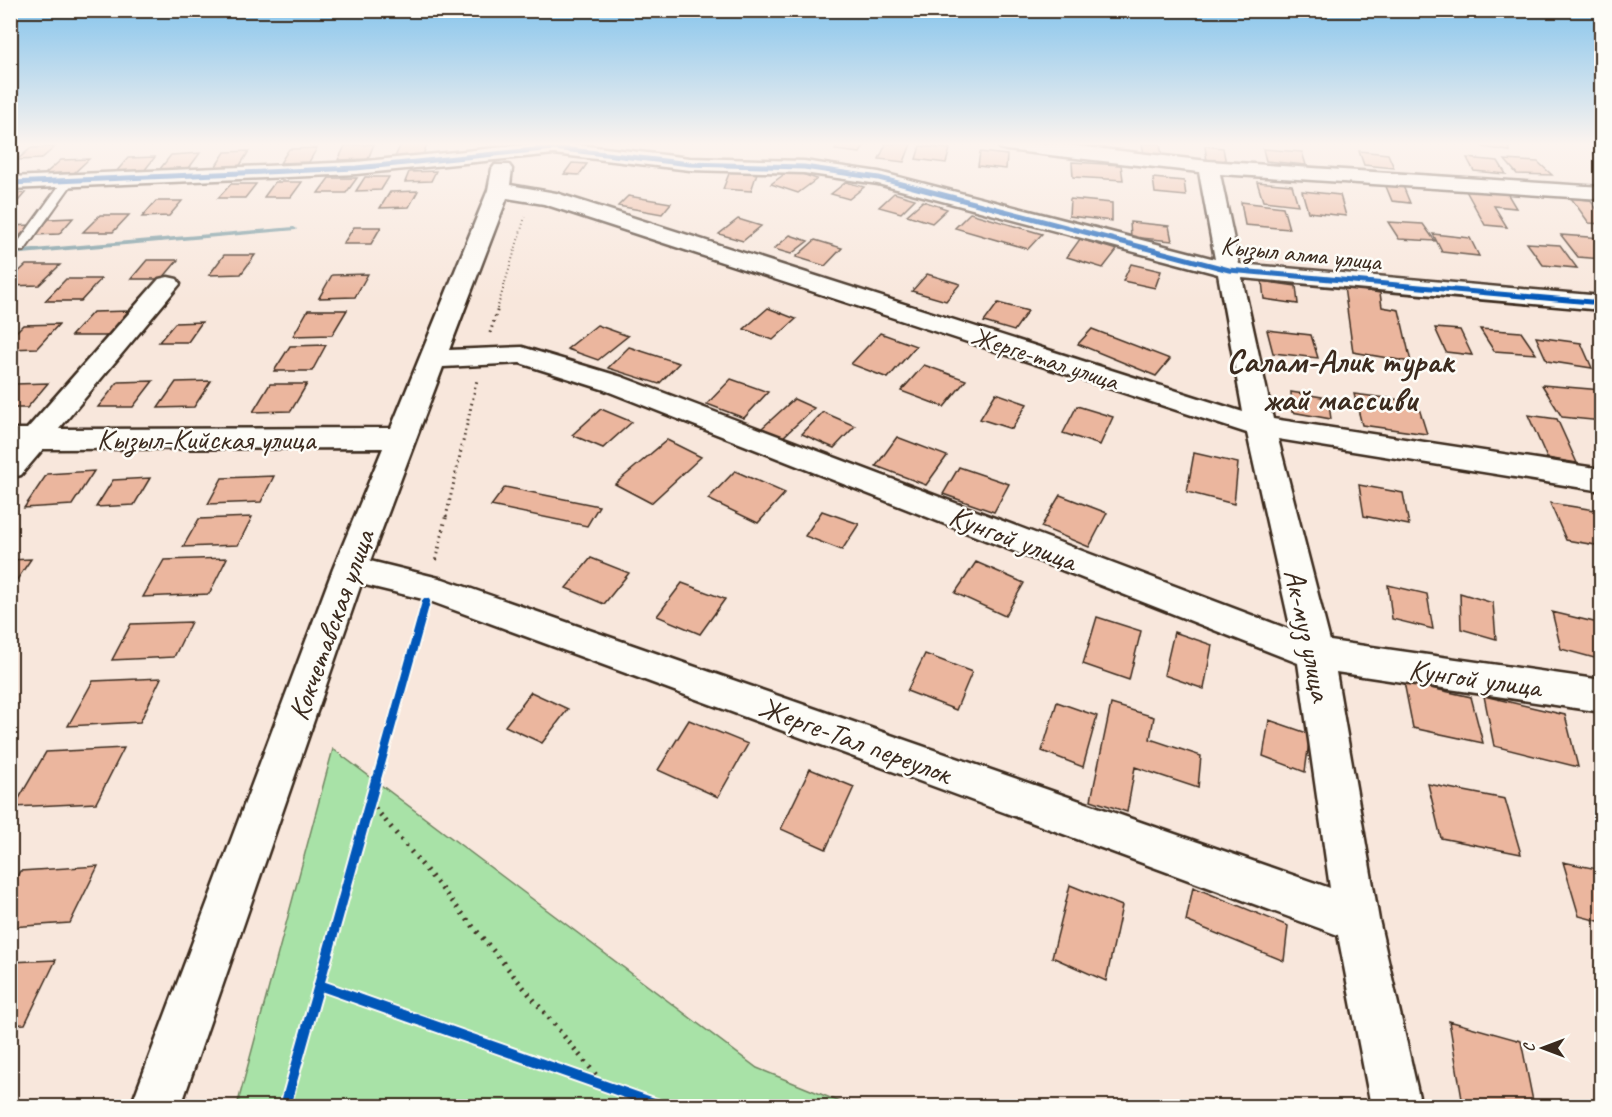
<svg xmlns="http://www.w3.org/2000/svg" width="1612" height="1117" font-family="Caveat,sans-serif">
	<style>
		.green { fill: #a8e2a7; stroke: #728662; stroke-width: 1.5 }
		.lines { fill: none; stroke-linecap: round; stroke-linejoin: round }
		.stream { fill: #6f959e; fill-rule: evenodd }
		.building { fill: #ebb69e; stroke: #3b2a1e; stroke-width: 1.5 }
		.lane-casing { stroke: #3b2a1e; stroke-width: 4 }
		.street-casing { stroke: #3b2a1e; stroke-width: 5 }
		.path-far3 { stroke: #3b2a1e; stroke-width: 2; stroke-dasharray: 1 3; stroke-linecap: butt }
		.path-far2 { stroke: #3b2a1e; stroke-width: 3; stroke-dasharray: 1.5 4; stroke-linecap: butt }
		.path-far1 { stroke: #3b2a1e; stroke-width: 4; stroke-dasharray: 1.5 4.5; stroke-linecap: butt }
		.path { stroke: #3b2a1e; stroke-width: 5; stroke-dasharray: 2 6; stroke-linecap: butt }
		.lane { fill: #fdfcf7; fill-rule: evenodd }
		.street { fill: #fdfcf7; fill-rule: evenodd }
		.cycleway-far2-casing { stroke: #fdfcf7; stroke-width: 8 }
		.cycleway-far1-casing { stroke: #fdfcf7; stroke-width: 12 }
		.cycleway-casing { stroke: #fdfcf7; stroke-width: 14 }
		.cycleway-far2 { stroke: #0057b8; stroke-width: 5 }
		.cycleway-far1 { stroke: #0057b8; stroke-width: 8 }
		.cycleway { stroke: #0057b8; stroke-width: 10 }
		.labels { text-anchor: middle; stroke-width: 5; stroke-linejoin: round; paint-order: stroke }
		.far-street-label { font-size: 26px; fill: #3b2a1e; stroke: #fdfcf7 }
		.street-label { font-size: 30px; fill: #3b2a1e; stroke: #fdfcf7 }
		.quarter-label { font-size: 33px; font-weight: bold; fill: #3b2a1e; stroke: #fdfcf7 }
	</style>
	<rect width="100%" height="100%" fill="#f8e7dc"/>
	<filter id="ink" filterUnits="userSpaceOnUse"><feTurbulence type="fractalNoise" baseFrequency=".0167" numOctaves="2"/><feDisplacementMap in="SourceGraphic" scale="12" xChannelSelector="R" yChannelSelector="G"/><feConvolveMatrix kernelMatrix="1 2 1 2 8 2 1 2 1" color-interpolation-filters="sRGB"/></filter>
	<g filter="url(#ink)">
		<path class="green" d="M333 749 757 1068 850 1106H237Z"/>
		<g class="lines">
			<path class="stream" d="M294 227 297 229 296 230 10 255V251Z"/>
		</g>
		<path class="building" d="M374 144 368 159 338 160 345 146Z
			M401 144H427L423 155 395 157Z
			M838 144H865L860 153 835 150Z
			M886 144H911L904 162 879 159Z
			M1142 144H1160L1162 155 1144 154Z
			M1482 144H1508L1510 151 1483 147Z
			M920 146 950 149 946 163 916 159Z
			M1205 146 1223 148 1226 164 1207 162Z
			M55 147 41 159 17 160 31 148Z
			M317 148 309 162 280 163 289 149Z
			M1263 149 1302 152 1306 165 1266 161Z
			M249 151 239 167 214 169 225 152Z
			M1359 151 1388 154 1394 168 1364 165Z
			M980 152 1007 155 1006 169 978 166Z
			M200 153 189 168 160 169 171 155Z
			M155 157 144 171 116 172 128 158Z
			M1467 158 1498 161 1506 174 1474 171Z
			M89 159 74 173 45 174 61 160Z
			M1505 160 1538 162 1552 175 1517 174Z
			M1072 162 1121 165 1123 180 1073 177Z
			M572 163 587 164 579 175 564 174Z
			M790 170 817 179 798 193 771 184Z
			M436 171 431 181 405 182 409 172Z
			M730 171 757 173 751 191 723 189Z
			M365 177H389L381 190 356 191Z
			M329 178H357L346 193H318Z
			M1153 178 1184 181 1186 196 1155 193Z
			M275 182H302L291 197H264Z
			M846 182 864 187 849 199 831 194Z
			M1257 182 1292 185 1298 205 1263 201Z
			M231 184H256L245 198H218Z
			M1385 184 1403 186 1410 203 1392 201Z
			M1465 189 1507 193 1516 208 1494 206 1507 227 1485 225Z
			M418 191 409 207 380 208 390 192Z
			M1302 191 1340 195 1346 216 1308 212Z
			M25 193 12 208H10V194Z
			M894 193 915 199 901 213 879 207Z
			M628 196 671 203 662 214 618 206Z
			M1571 198 1590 200 1602 216V224L1589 223Z
			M1070 199 1112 203V221L1069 216Z
			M156 201H182L169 216 142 217Z
			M923 201 947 209 932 223 907 215Z
			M1241 202 1283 207 1289 229 1245 225Z
			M970 213 1042 234 1028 249 955 228Z
			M100 215H129L113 232H83Z
			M73 218 59 234 34 235 49 219Z
			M738 219 761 226 743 241 719 234Z
			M1130 222 1169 226 1172 241 1131 237Z
			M1388 222 1423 224 1435 241 1399 239Z
			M31 225 11 244H10V226Z
			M354 227H381L371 244H343Z
			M1433 234 1470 238 1479 256 1442 252Z
			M790 235 808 241 791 254 774 249Z
			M1561 235 1602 238V259L1578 257Z
			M1080 239 1117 250 1103 268 1067 257Z
			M815 240 842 248 825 266 796 257Z
			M1527 243 1560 245 1577 268 1543 265Z
			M224 255H255L241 274 209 275Z
			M147 260H178L162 279H131Z
			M1131 264 1161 271 1155 288 1123 281Z
			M26 265H60L39 285 10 286V280Z
			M368 274 355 297 319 298 332 275Z
			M927 274 960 284 946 301 912 291Z
			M66 279H101L81 301H45Z
			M1262 281 1296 286 1298 304 1264 299Z
			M1344 287 1380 293 1382 307 1399 310 1411 362 1353 352Z
			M998 303 1028 311 1014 331 984 322Z
			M768 308 796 319 773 340 744 329Z
			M308 310H347L332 335 293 336Z
			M129 311 109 336H71L93 312Z
			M202 322 188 342H159L175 323Z
			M59 324 37 348 10 349V338L23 325Z
			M597 325 628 336 598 360 567 349Z
			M1435 328 1460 330 1472 355 1446 352Z
			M1092 329 1170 359 1156 376 1078 344Z
			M1480 329 1521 332 1536 354 1494 351Z
			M1267 330 1311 335 1318 358 1273 353Z
			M880 333 916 346 888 378 851 364Z
			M1536 337 1581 343 1592 368 1547 361Z
			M326 345 312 371H274L290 346Z
			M629 347 679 363 659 384 608 368Z
			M924 365 966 380 944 407 901 391Z
			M731 379 768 392 744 418 707 404Z
			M153 381 133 407H98L118 382Z
			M211 381 194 407 158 408 176 382Z
			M48 383 27 408H10V389L15 384Z
			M270 384H307L291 411 253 412Z
			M1542 385 1602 390V421L1562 417Z
			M1291 392 1328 398 1331 419 1292 412Z
			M996 393 1027 404 1012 429 980 419Z
			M1354 394 1417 402 1427 434 1362 425Z
			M794 399 814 408 782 438 762 428Z
			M1077 406 1113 417 1100 445 1063 433Z
			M601 409 632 422 603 448 572 435Z
			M823 412 855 426 834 448 802 434Z
			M1528 415 1557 419 1577 463 1547 458Z
			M897 437 947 456 926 485 876 466Z
			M667 440 701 457 651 503 615 484Z
			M1194 453 1238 463 1234 504 1187 492Z
			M959 467 1009 484 994 512 943 494Z
			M94 471 72 505 24 508 47 474Z
			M735 471 785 493 758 523 708 499Z
			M274 476 261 502 208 504 222 478Z
			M150 478 134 505 96 507 113 480Z
			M1359 485 1403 493 1409 525 1364 516Z
			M505 487 599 506 587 526 491 506Z
			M1060 495 1107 513 1089 547 1041 527Z
			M1550 503 1601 511 1602 546 1566 540Z
			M822 511 859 524 842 550 805 536Z
			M252 517 238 545 183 547 199 519Z
			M227 558 209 594 143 597 164 560Z
			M591 558 629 573 604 604 566 588Z
			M31 559 10 590V560Z
			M976 562 1024 583 1005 616 955 593Z
			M682 583 725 599 700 634 657 616Z
			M1388 585 1427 594 1433 629 1392 619Z
			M1460 593 1493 603 1496 639 1461 629Z
			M1552 612 1598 623 1602 635V660L1561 649Z
			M1097 617 1141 631 1129 680 1083 664Z
			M191 622 174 657 112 660 131 624Z
			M1174 632 1212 645 1204 689 1164 675Z
			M925 654 972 672 956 710 907 691Z
			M161 678 140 722 68 726 93 681Z
			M1404 682 1471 697 1483 743 1413 728Z
			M531 692 568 709 542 743 505 726Z
			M1484 696 1565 715 1578 767 1494 746Z
			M1057 702 1097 716 1083 767 1042 751Z
			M1111 704 1154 717 1150 739 1201 756 1198 788 1135 767 1127 812 1091 800Z
			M689 720 748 744 718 797 658 770Z
			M1269 720 1310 734 1305 772 1263 756Z
			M124 748 96 803 14 807 46 752Z
			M810 769 854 787 826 849 781 829Z
			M1428 784 1505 799 1521 854 1441 838Z
			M1563 862 1602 870V922L1579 916Z
			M98 866 70 923 10 927V889L20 871Z
			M1070 885 1122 906 1106 981 1052 957Z
			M1193 887 1288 926 1284 961 1186 921Z
			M56 960 25 1024 10 1025V962Z
			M1449 1021 1521 1041 1534 1106H1488L1462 1099Z"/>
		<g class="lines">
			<g class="lane-casing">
				<path id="lane" d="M68 178 74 181 24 251H16L14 248 16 245 64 179Z"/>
			</g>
			<g class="street-casing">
				<path id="street" d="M534 144H571L690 158 804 161 879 172 1215 259 1199 172 1007 150 1000 148 997 144H1060L1208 161 1602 187V199L1220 174 1239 264 1602 296V310L1242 278 1273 419 1602 469V491L1278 439 1330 641 1602 680V712L1336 672 1379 920 1421 1106H1371L1338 935 427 600 361 584 181 1106H131L333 569 383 448 43 449 21 475 10 478V429H27L159 279 168 277 177 279 180 284 59 429 391 428 488 190 492 169 495 165H509L512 169 510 185 556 193 1243 412 1218 274 878 184 804 173 690 170 554 154 356 174 10 189V177L356 162ZM507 198 544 204 1247 433 1291 630 622 377 522 347 449 350ZM520 363 602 389 1298 663 1330 888 443 579 370 561 443 367Z"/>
			</g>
			<path class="path-far3" d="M497 309 525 217"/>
			<path class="path-far2" d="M490 333 498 308
				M446 517 477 380"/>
			<path class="path-far1" d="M436 560 446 516"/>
			<path class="path" d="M370 802 606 1087"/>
			<use href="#lane" class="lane"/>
			<use href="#street" class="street"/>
			<g class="cycleway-far2-casing">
				<path id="cycleway-far2" d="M10 183 356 168 554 148 690 164 804 167 879 178 1229 270 1602 303"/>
			</g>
			<g class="cycleway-far1-casing">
				<path id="cycleway-far1" d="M376 782 426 602"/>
			</g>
			<g class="cycleway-casing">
				<path id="cycleway" d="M319 985 376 780
					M285 1106 319 985 662 1106"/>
			</g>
			<use href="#cycleway-far2" class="cycleway-far2"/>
			<use href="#cycleway-far1" class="cycleway-far1"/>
			<use href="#cycleway" class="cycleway"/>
		</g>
	</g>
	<linearGradient id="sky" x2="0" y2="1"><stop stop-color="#85c4ec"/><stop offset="0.48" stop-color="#fcf4ef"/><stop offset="1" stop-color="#fcf4ef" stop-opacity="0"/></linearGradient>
	<rect width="1612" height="300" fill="url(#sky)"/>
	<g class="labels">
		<g class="far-street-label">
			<text transform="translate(1301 253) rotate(6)" y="9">Кызыл алма улица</text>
			<text transform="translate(1045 358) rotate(18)" y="9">Жерге-тал улица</text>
		</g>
		<g class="street-label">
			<text x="206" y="449">Кызыл-Кийская улица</text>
			<text transform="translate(1013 538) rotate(21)" y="10">Кунгой улица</text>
			<text transform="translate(331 625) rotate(-70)" y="10">Кокчетавская улица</text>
			<text transform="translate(1308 635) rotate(78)" y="10">Ак-муз улица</text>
			<text transform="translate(1475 678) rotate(8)" y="10">Кунгой улица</text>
			<text transform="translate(855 740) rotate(20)" y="10">Жерге-Тал переулок</text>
		</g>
		<g class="quarter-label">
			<text x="1340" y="372">Салам-Алик турак<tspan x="1340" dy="38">жай массиви</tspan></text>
		</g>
	</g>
	<rect width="1612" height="1117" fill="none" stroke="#fdfcf7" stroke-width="36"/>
	<rect x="18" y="18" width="1576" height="1081" fill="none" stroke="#3b2a1e" stroke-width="2" filter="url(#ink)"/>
	<g transform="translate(1543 1048) rotate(270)" stroke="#fdfcf7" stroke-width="4.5" paint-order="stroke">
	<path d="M0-4.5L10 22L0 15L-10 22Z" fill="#3b2a1e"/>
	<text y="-9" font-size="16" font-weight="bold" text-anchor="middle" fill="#3b2a1e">С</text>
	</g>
</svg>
